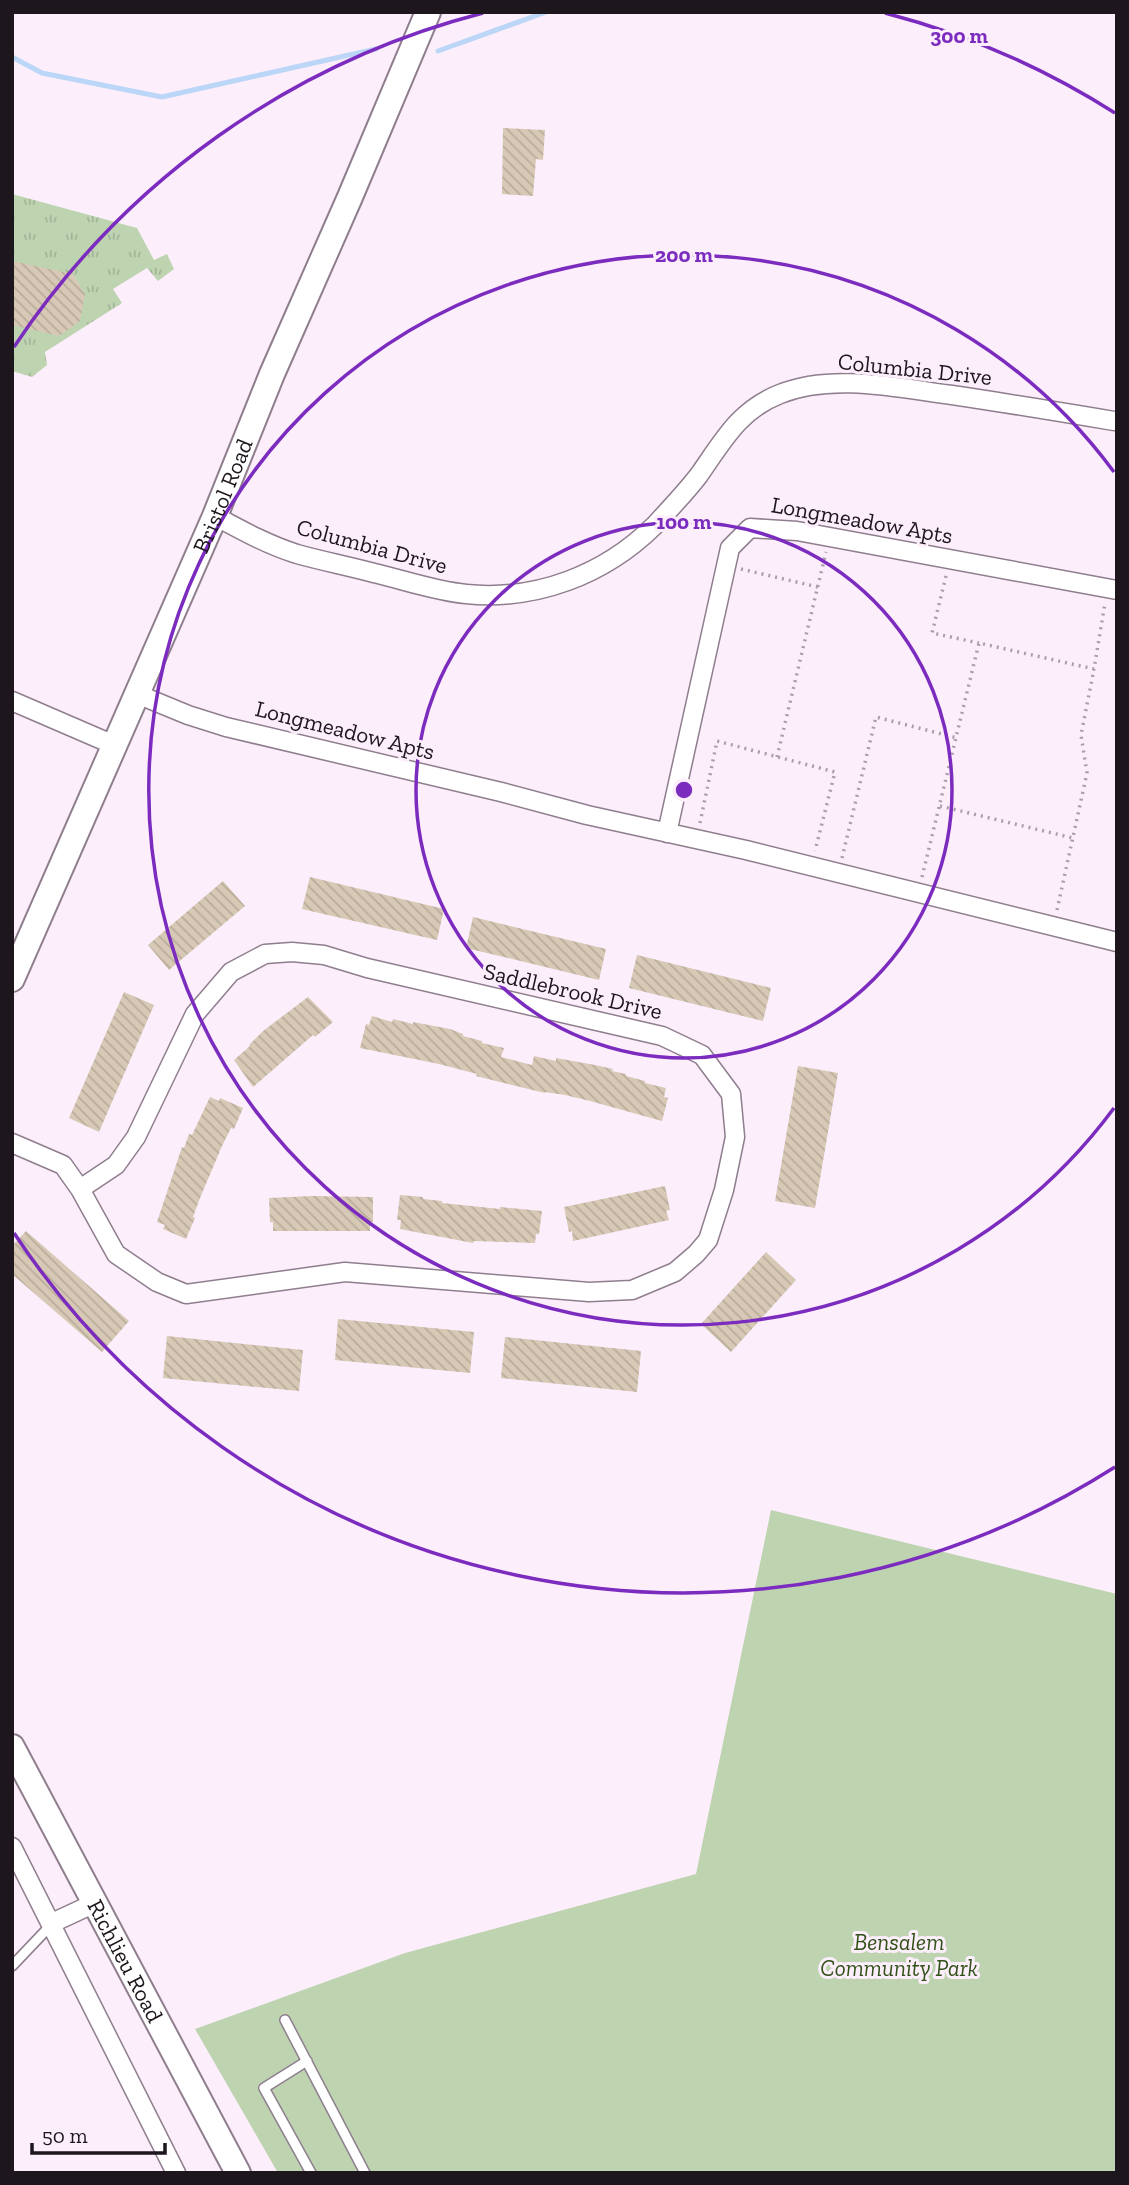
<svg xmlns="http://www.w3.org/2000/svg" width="1129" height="2185" font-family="'Zilla Slab',serif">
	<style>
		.grass { fill: url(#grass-tufts) }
		.green { fill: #bed4b1 }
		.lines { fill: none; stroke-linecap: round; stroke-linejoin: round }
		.stream { stroke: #bbd6f6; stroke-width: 5 }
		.building { fill: url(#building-back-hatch) }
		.lane-casing { stroke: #8f7e8e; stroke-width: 12 }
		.street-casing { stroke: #8f7e8e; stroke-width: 21 }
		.secondary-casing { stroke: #8f7e8e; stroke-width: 28 }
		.path { stroke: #aa9ea9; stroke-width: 3.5; stroke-dasharray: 2 5; stroke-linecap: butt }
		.lane { stroke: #fff; stroke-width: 9 }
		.street { stroke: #fff; stroke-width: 18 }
		.secondary { stroke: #fff; stroke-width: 24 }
		.ring { fill: none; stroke: #7b2cbf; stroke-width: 3.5 }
		.labels { text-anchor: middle; stroke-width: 6; stroke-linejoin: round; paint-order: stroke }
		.street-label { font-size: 23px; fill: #1d161c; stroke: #fdeefc }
		.park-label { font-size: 23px; font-style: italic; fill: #315117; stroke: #fdeefc }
		.centre { fill: #7b2cbf; stroke: #fdeefc; stroke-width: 3.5 }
		.ring-label { font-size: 21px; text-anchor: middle; font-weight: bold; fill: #7b2cbf; stroke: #fdeefc; stroke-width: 6; stroke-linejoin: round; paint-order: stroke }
	</style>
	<defs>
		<pattern id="grass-tufts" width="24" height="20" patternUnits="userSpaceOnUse" patternTransform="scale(1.75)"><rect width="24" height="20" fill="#bed4b1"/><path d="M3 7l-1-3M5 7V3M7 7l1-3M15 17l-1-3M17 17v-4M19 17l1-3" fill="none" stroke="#a3b598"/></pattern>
		<pattern id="building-back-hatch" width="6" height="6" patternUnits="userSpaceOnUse" patternTransform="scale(1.75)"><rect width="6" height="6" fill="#d7c9b5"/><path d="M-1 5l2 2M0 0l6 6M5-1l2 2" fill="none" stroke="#b8ac9b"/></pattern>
	</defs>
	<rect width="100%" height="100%" fill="#fdeefc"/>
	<path class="grass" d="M12 194 137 228 154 260 167 254 174 269 158 281 147 268 113 289 122 303 45 352 47 365 32 377 12 371Z"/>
	<path class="green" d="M771 1510 1117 1594V2173H278L195 2029 405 1953 696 1874Z"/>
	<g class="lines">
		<path class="stream" d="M438 51 546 12
			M12 57 42 73 162 97 376 49"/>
	</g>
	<path class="building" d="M503 128 545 130 543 160 536 159 533 196 502 194Z
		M12 261 73 274 85 294 80 321 59 336 12 325Z
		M310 877 444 909 437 940 302 909Z
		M223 881 245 906 169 970 148 945Z
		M473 917 606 949 599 980 466 948Z
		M637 955 771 988 763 1021 629 988Z
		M124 992 154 1005 99 1132 69 1118Z
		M308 997 333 1022 315 1037 313 1035 253 1087 234 1060 250 1046 249 1045 263 1031Z
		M372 1016 392 1022 393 1019 413 1024V1022L450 1029 463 1034V1036L482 1041V1043L504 1048 501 1057 528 1064 532 1065 534 1056 556 1061V1058L595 1065 613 1069 612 1071 626 1074V1076L645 1081V1083L666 1088 664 1097 668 1098 662 1121 590 1101 565 1095 545 1092V1093L476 1076 477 1074 439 1064 360 1048 366 1024 369 1025Z
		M798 1066 838 1073 815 1208 775 1201Z
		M210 1097 219 1101 220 1098 243 1108 234 1129 231 1128 222 1146 200 1198 193 1217 195 1218 186 1239 163 1229 165 1225 157 1222 182 1147 184 1148 189 1134 192 1135Z
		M665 1186 670 1210 666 1211 669 1220 573 1241 572 1231 569 1232 564 1207Z
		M400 1195 423 1197V1199L442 1201V1203L500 1209V1207L542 1211 539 1234H536L535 1243 474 1241 473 1243 400 1229 401 1220H397Z
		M312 1196 373 1197V1222H370V1231H273V1222H270L269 1198Z
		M26 1231 129 1321 102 1352 12 1274V1246Z
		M766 1252 796 1280 731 1352 701 1324Z
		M338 1319 474 1332 470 1373 335 1360Z
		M167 1336 303 1350 299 1391 163 1378Z
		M505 1337 641 1351 637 1392 501 1378Z"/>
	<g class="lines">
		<g class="lane-casing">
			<path id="lane" d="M12 1966 51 1925
				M285 2020 365 2173
				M307 2061 264 2088 311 2173"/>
		</g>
		<g class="street-casing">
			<path id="street" d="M215 516C241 530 268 545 297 554 322 561 348 566 374 573 404 580 435 591 466 594 536 601 604 575 654 526 669 510 686 492 699 475 723 441 739 410 780 394 832 373 898 388 952 395 1006 403 1060 412 1114 421
				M137 694 188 715 226 727 501 792 587 815 746 850 1117 942
				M12 701 114 745
				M667 833 730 548 750 528 797 531 1117 590
				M12 1143 63 1165 80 1189 116 1254 157 1282 186 1294 345 1272 589 1292 632 1290 675 1272 696 1254 708 1240 724 1190 735 1137 731 1094 702 1055 662 1036 367 968 324 955 292 952 265 954 231 972 195 1014 136 1137 116 1165 80 1189
				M12 1847 176 2173
				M52 1923 95 1903"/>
		</g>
		<g class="secondary-casing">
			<g id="secondary">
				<path id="s1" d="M12 979 215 516 272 374 350 197 428 12"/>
				<path id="s2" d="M12 1747 238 2173"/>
			</g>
		</g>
		<path class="path" d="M741 569 818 587
			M946 576 932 633 979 643
			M777 757 826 552
			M940 806 1073 838
			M700 823 717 741 835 772 815 851
			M842 858 876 717 957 738
			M922 877 979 643 1094 669 1105 603
			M1057 910 1087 773 1081 735 1094 669"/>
		<use href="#lane" class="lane"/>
		<use href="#street" class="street"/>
		<use href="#secondary" class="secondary"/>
	</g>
	<g class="ring">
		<circle cx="684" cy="790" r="268"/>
		<path d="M1114 1108A535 535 0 1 1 1114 472"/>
		<path d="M1115 1467A803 803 0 0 1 14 1233M14 347A803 803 0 0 1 483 13M885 13A803 803 0 0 1 1115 113"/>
	</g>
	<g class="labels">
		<g class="street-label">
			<text transform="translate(915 369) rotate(6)" y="8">Columbia Drive</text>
			<text dy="8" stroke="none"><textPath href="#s1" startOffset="527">Bristol Road</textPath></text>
			<text transform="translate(862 520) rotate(10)" y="8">Longmeadow Apts</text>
			<text transform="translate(372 546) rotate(15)" y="8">Columbia Drive</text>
			<text transform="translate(345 730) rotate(14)" y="8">Longmeadow Apts</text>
			<text transform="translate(573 991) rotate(13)" y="8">Saddlebrook Drive</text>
			<text dy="8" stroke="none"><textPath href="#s2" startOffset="242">Richlieu Road</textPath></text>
		</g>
		<g class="park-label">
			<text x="899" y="1950">Bensalem<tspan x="899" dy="26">Community Park</tspan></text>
		</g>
	</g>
	<circle cx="684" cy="790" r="10" class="centre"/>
	<g class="ring-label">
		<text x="959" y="43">300 m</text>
		<text x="684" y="262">200 m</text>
		<text x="684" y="529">100 m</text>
	</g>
	<rect width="1129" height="2185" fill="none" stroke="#1d161c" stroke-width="28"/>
	<path d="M32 2143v10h133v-10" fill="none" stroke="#1d161c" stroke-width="3.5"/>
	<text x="42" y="2143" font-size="21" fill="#1d161c" stroke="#fdeefc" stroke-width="5" paint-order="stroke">50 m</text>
</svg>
